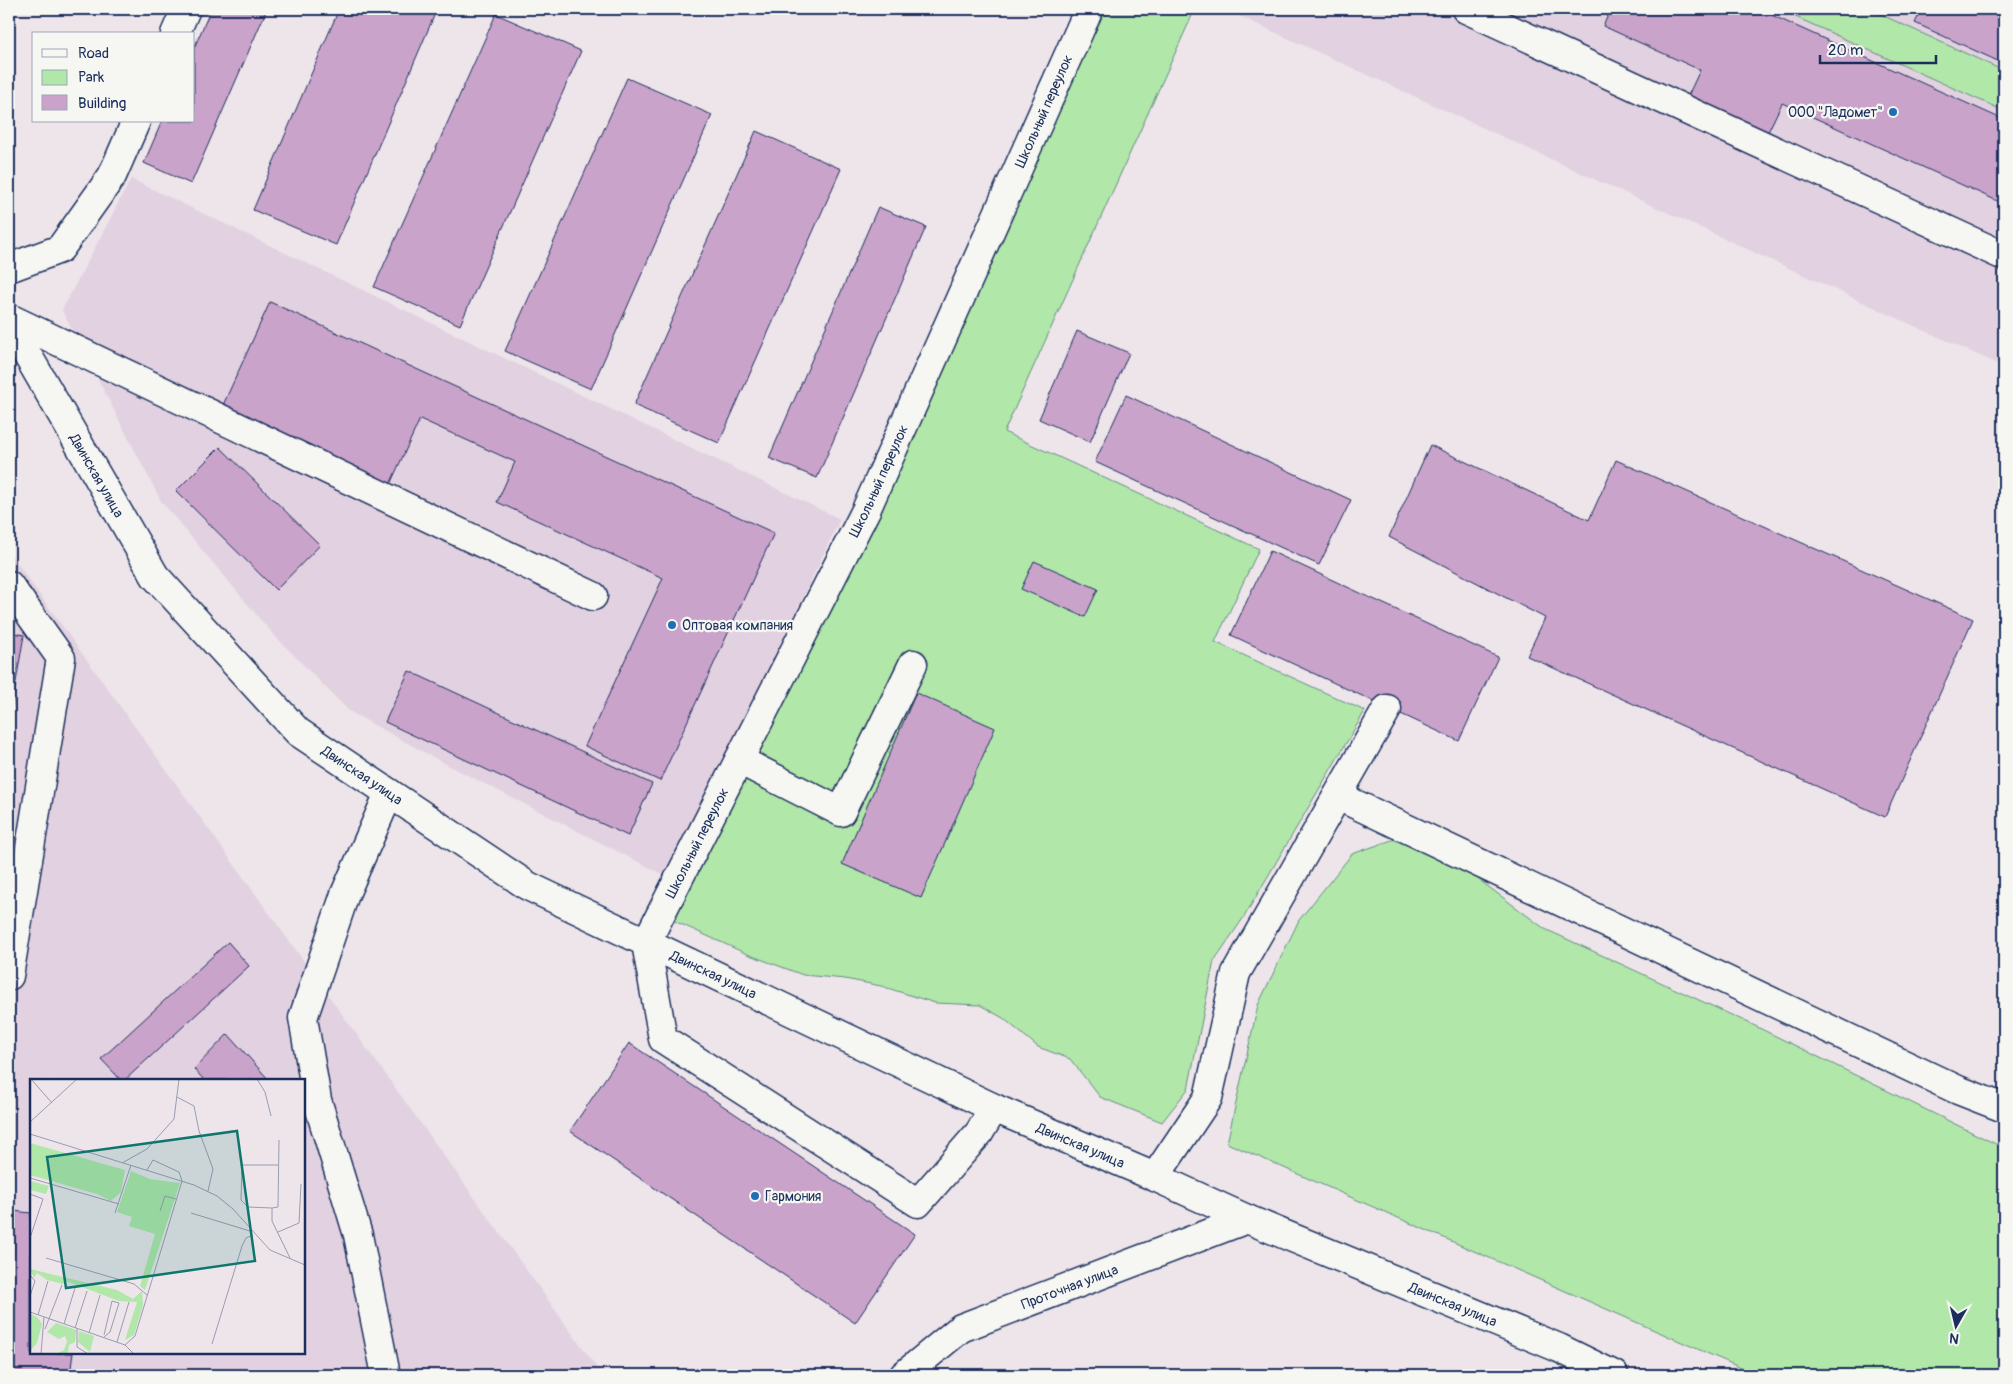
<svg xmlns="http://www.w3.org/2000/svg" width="2013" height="1384" font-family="Pangolin,sans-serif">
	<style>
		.built { fill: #e2d1e0; fill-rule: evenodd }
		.green { fill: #b1e7a9; stroke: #668b84 }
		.building { fill: #caa3ca; stroke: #1b2f5e }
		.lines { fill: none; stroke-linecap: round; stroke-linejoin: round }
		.minor-casing { stroke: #1b2f5e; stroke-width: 31 }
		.minor { stroke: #f6f6f2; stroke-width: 28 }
		.poi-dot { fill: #1f6fb2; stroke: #f6f6f2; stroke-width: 2 }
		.labels { text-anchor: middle; stroke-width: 4.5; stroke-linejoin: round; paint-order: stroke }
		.street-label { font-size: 14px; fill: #1b2f5e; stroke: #f6f6f2 }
		.poi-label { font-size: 14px; fill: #1b2f5e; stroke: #f6f6f2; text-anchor: start }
		.inset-road { fill: none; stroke: #999cb2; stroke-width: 1 }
		.view { fill: #0f766e; fill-opacity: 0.15; stroke: #0f766e; stroke-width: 2.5 }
		.inset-edge { fill: none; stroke: #1b2f5e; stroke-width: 2.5 }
	</style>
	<rect width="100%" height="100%" fill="#ede5ea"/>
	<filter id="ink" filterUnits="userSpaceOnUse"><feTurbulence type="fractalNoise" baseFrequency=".02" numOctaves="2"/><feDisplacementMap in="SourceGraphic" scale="10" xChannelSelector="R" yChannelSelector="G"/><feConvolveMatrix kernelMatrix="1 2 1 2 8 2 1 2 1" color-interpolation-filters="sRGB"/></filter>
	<g filter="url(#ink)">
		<path class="built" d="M1224 9H1829L2004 89V367Z
			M1857 9H2004V76Z
			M131 179 840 519 670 878 440 761 349 711 272 633 161 501 62 310Z
			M9 552 602 1375H9ZM31 1080H304V1353H31Z"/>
		<path class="green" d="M1103 9H1195L1004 432 1259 549 1215 642 1365 711 1244 917 1214 961 1188 1089 1162 1122 1100 1097 1070 1059 1038 1047 1003 1018 980 1005 935 1003 881 986 845 979 803 975 747 954 672 920 867 533Z
			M1778 9H1869L2004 71V111Z
			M1415 832 1545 929 1751 1024 2004 1148V1375H1757L1227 1143 1258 1005 1299 920 1352 854Z"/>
		<path class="building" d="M211 9H267L191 184 144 163 162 121H194V48Z
			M339 9H437L336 245 253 210Z
			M1611 9H1758L2004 120V204L1782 103 1767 134 1687 98 1700 70 1603 26Z
			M1922 9H2004V57L2002 63 1915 23Z
			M496 14 581 51 460 325 374 287Z
			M627 78 712 115 591 389 505 351Z
			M756 131 841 169 719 443 634 405Z
			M878 207 926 227 817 478 769 458Z
			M270 302 774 533 660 781 585 746 663 578 497 502 515 462 420 419 386 493 218 416Z
			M1077 331 1129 353 1090 442 1039 419Z
			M1126 395 1351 500 1319 565 1095 462Z
			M1430 445 1589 520 1616 460 1973 619 1885 817 1527 656 1545 618 1389 537Z
			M220 447 320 545 276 590 176 491Z
			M1270 551 1498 657 1459 741 1231 635Z
			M1034 561 1098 589 1085 617 1021 589Z
			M9 632 24 635 9 723Z
			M409 671 652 784 628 836 385 722Z
			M916 693 995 728 921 898 842 864Z
			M228 942 249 966 125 1080H121L101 1059Z
			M228 1034 269 1080H204L194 1069Z
			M629 1043 915 1234 855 1323 570 1131Z
			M13 1211 31 1213V1353H73L70 1375H9V1244Z"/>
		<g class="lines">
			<g class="minor-casing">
				<g id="minor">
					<path d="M1466 9 2004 256"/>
					<path d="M175 34 186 9"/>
					<path d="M9 268 60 249 112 176 136 121"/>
					<path d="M9 318 593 596"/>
					<path id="s1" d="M9 323 155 576 298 732 528 886 994 1108 1155 1177 1247 1219 1559 1348 1614 1375"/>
					<path d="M9 585 61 658 9 976"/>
					<path d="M739 760 841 812 913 664"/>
					<path d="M1338 796 1958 1090 2004 1108"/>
					<path id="s2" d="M994 1108 979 1133 918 1203 663 1039 646 943 866 510 1089 9"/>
					<path d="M1155 1177 1208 1098 1236 973 1387 709"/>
					<path d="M386 1375 358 1235 317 1100 303 1018 345 894 389 793"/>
					<path id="s3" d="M904 1375 961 1328 1247 1219"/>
				</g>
			</g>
			<use href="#minor" class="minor"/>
		</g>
	</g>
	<g class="poi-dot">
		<circle cx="1893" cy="112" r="5"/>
		<circle cx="672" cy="625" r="5"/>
		<circle cx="755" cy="1196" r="5"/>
	</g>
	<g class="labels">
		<g class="street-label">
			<text dy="5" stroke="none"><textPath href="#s2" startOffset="1445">Школьный переулок</textPath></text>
			<text dy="5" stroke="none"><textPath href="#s1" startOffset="176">Двинская улица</textPath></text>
			<text dy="5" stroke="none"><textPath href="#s2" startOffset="1040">Школьный переулок</textPath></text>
			<text dy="5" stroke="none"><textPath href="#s1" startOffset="581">Двинская улица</textPath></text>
			<text dy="5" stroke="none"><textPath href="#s2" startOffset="635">Школьный переулок</textPath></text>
			<text dy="5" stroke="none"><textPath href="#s1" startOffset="986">Двинская улица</textPath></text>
			<text dy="5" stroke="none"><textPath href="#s1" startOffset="1391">Двинская улица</textPath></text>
			<text dy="5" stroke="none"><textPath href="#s3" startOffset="190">Проточная улица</textPath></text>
			<text dy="5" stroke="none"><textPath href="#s1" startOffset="1796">Двинская улица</textPath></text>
		</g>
		<g class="poi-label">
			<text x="1883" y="117" text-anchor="end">ООО "Ладомет"</text>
			<text x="682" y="630">Оптовая компания</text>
			<text x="765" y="1201">Гармония</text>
		</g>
	</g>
	<g transform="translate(30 1079)">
		<rect width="275" height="275" fill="#ede5ea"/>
		<path d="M0 64 95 91 91 113 81 122 67 115 0 96ZM101 92 120 100 150 104 115 211 110 207 125 155 99 147 102 138 87 133ZM0 102 19 107 16 115 0 111ZM0 190 87 211 103 220 112 212 113 226 104 256 95 261 107 223 89 222 36 202 33 205 17 201 7 194 4 199ZM0 235 7 238 12 245 7 264 0 272ZM26 244 46 251 45 263 39 266 38 275H26L34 271 37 262 35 257 29 260 17 253ZM49 252 64 257 60 273 48 263Z" fill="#b1e7a9"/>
		<path class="inset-road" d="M1 0 22 24M227 0 235 13 241 37M147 18 164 27 169 52 183 90 178 112M0 43 47 0M0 55 164 106 187 117 203 130 240 171 275 186M249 61 248 128 242 129V142L260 179M92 84 117 70 144 40 149 0M0 99 89 125M0 115 13 120 0 159M242 129 218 128 211 121 212 86H248M130 132 135 117 146 120M85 134 101 86M161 134 220 152M248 153 269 144 271 105M16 179 104 205 117 216M0 196 5 202 0 217M0 233 95 266 104 275M8 236 18 202M34 245 45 209M45 249 57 212M15 250 32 206M47 250V268L58 275M59 254 70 216M73 259 80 253 89 224 82 222 74 256M87 263 99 223M182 265 212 167 216 159 223 156M95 266 105 257 152 102 149 93 123 81 117 91M11 275 14 238"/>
		<path class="view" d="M207 52 225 182 36 209 17 78Z"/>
		<rect width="275" height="275" class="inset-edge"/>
	</g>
	<rect width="2013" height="1384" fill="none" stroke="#f6f6f2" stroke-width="30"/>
	<rect x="15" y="15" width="1983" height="1354" fill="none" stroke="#1b2f5e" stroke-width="2" filter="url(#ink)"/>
	<rect x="32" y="32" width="162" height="90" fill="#f6f6f2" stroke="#9ea6b7"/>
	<rect x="42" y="49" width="25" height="8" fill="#f6f6f2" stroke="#9ea6b7"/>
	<text x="78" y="58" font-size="15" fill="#1b2f5e">Road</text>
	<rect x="42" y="70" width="25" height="15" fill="#b1e7a9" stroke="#9ea6b7"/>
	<text x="78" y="82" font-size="15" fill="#1b2f5e">Park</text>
	<rect x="42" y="95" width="25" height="15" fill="#caa3ca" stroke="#9ea6b7"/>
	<text x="78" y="108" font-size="15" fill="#1b2f5e">Building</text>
	<g transform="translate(1956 1326) rotate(188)" stroke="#f6f6f2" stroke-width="4" paint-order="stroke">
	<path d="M0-4L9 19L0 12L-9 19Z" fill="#1b2f5e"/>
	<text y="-8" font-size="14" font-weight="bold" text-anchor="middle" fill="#1b2f5e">N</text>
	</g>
	<path d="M1820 55v8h116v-8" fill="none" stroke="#1b2f5e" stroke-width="2.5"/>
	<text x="1828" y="55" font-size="15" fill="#1b2f5e" stroke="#f6f6f2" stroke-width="4" paint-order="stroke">20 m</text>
</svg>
